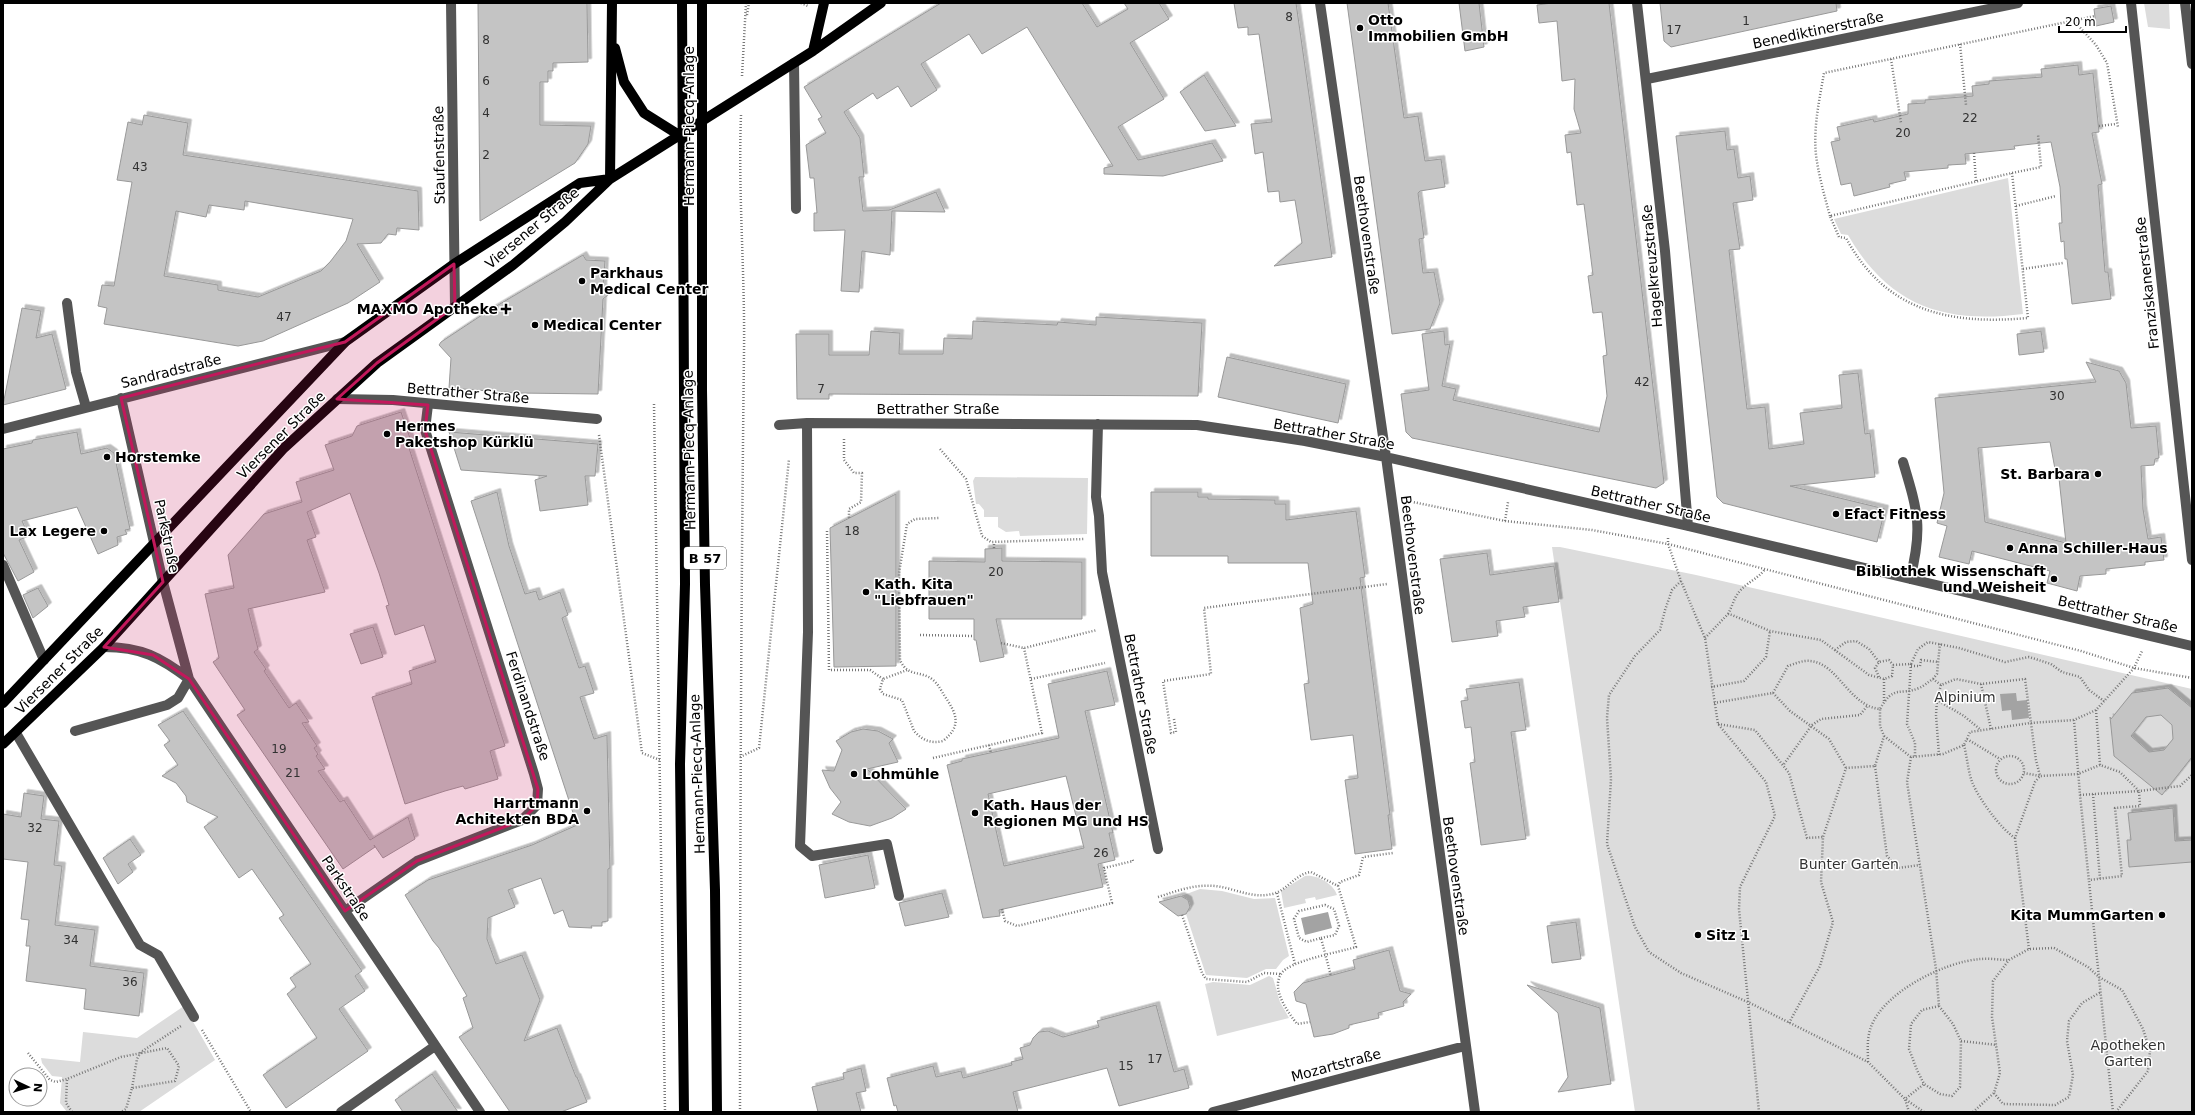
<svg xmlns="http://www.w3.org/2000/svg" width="2195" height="1115" font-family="'DejaVu Sans',sans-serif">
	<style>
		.green { fill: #dcdcdc }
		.water { fill: #a3a3a3 }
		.building { fill: #c4c4c4; stroke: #999; fill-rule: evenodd; filter: url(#shadow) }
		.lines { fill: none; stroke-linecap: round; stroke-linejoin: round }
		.path { stroke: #777; stroke-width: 2.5; stroke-dasharray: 1 2; stroke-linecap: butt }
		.minor { stroke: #555; stroke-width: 10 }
		.major { stroke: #000; stroke-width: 10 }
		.marked { fill: #c2185b; fill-opacity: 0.2; stroke: #c2185b; stroke-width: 3; stroke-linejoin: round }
		.poi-dot { fill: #000; stroke: #fff; stroke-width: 1.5 }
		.labels { text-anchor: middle; stroke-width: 3; stroke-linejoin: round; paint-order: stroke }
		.number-label { font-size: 12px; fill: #313131 }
		.shield { fill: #fff; stroke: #4c4c4c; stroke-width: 1 }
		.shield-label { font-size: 13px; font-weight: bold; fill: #000 }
		.poi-label { font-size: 14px; font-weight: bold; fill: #000; stroke: #fff; text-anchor: start }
		.street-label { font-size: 14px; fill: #000; stroke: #fff }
		.park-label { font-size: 14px; fill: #333; stroke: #fff }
	</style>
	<defs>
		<filter id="shadow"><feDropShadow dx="3.5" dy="-3.5" stdDeviation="0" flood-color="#0004"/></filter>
	</defs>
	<rect width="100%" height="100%" fill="#fff"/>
	<path class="green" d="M2144 3H2169L2170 29 2148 27Z
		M2008 178 2023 314C1944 324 1889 306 1848 235L1841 234 1834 219Z
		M975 477 1088 478 1087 534 1020 536 1019 531 1006 532 998 527V517H984V510L979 504H976L973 481Z
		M1552 547H1560L1696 575 2192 689V1112H1635Z
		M1305 876C1316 874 1334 884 1337 895L1316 900 1315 897 1305 899 1306 903 1284 908 1281 891Z
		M1200 889 1222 891 1254 899 1275 898 1289 956 1283 960 1276 969H1266L1247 978 1206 975 1186 914 1190 907 1188 900 1181 896Z
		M1269 976 1273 978 1280 1002 1289 1018 1217 1036 1205 984 1213 982 1250 985Z
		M184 1006 215 1060 139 1112H67L60 1103 62 1077 52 1076 42 1063 41 1058 80 1062 83 1032 137 1038Z"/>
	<path class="water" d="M2016 693 2017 701 2027 700 2029 718 2012 720 2011 710 2002 711 2000 694Z
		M1328 912 1332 928 1305 935 1301 918Z"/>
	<path class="building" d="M478 3H587L588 62 553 63V71H548V82H540V125L591 126 588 144 575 163 480 221Z
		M941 3H1082L1097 27 1128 9 1124 3H1159L1169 19 1130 43 1164 99 1118 127 1138 160 1212 143 1223 161 1163 176 1104 174V168L1113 166 1027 27 982 54 969 34 921 64 937 90 911 107 898 86 877 99 873 93 844 112 860 138 864 177H859L863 211 889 210 936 192 945 212 892 211 890 255 862 251 859 292 841 291 845 230 814 231V213H817L814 178H810L806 145 826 133 818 119 822 117 804 87Z
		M1234 3H1296L1332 257 1274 266 1302 243 1295 200 1280 202 1279 191 1268 192 1263 152 1255 154 1251 124 1272 122 1259 34 1248 35V27L1238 28Z
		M1347 3H1388L1404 118 1418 116 1425 161 1441 159 1445 187 1420 191 1418 193 1424 238 1419 239 1423 273 1434 272 1440 303 1430 329 1392 334Z
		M1459 3H1479L1484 47 1465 51Z
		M1552 3H1609L1664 483 1656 488 1412 438 1406 432 1401 394 1429 390 1422 334 1444 331 1445 345 1450 344 1442 386 1456 389 1453 400 1599 432 1607 396 1603 356 1607 355 1602 312 1593 313 1588 276 1593 275 1584 204 1577 205 1571 152 1567 153 1565 135 1581 133 1574 109 1575 79 1562 81 1557 21 1539 23 1537 5Z
		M1660 3H1836L1837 11 1671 47 1664 41Z
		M2111 6 2114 22 2096 26 2094 9Z
		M2078 65 2079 75 2093 73 2099 132 2092 133 2102 184 2098 185 2105 272H2108L2111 299 2072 304 2067 259H2065L2064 241 2061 242 2059 223H2062L2060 187 2051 142 2014 146 2015 149 1965 154 1966 164 1948 165V168L1904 172 1906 180 1889 184 1890 187 1854 196 1851 183 1841 185 1831 142 1840 140 1837 127 1873 119 1874 122 1908 114V104L1925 103V100L1973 96 1972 86 1989 84V81L2042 77 2041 69Z
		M1204 75 1236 126 1205 131 1180 92Z
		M144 115 188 123 183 155 418 191 419 230 397 228 396 235 388 234 381 243 357 244 380 282 348 303 263 341 238 346 104 324 107 308 98 306 102 285 114 286 132 182 117 180 128 122 142 125ZM245 201 353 219 346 241 330 262 321 271 258 297 218 290V285L164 276 176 211 206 217 209 205 244 210Z
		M1725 131 1727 150 1734 149 1738 178 1750 176 1753 200 1733 203 1740 249 1729 250 1747 409 1765 407 1769 449 1804 444 1800 413 1842 408 1839 375 1858 373 1865 434 1870 433 1875 477 1790 486 1885 509 1877 542 1723 503 1717 497 1676 136Z
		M583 255 586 260 605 261 603 287 608 295 603 299 598 394 517 393 449 388 451 358 439 345 441 342 488 311Z
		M22 308 41 311 36 338 52 334 66 389 3 405Z
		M1096 317 1202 323 1198 396 829 394V399H797L796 334H829V355H869L871 331 900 333 899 354H943L944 338 972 339 973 321 1057 325 1058 322 1096 325Z
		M2041 331 2044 352 2019 355 2017 334Z
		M1227 357 1346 384 1338 423 1218 397Z
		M2086 362 2119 371 2126 383 2131 428 2156 426 2159 458 2155 459 2154 465 2141 466 2143 509 2148 539 2161 537 2164 560 2145 562V565L2106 569V574L2080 576 2077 591 2047 583 2050 571 1972 551 1969 564 1939 557 1947 526 1937 523 1944 493 1935 398 2096 382ZM2050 442 2055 469H2058L2066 543 1985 522 1978 448Z
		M401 412 412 444 409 448 505 746 490 751 498 779 465 789 463 786 445 791 405 804 372 697 412 684 409 671 436 662 424 625 395 635 386 606 389 605 379 573 350 493 307 512 316 537 307 540 325 592 248 609 258 649 254 652 266 669 264 671 289 708 296 703 309 722 302 723 317 746 314 748 318 754 316 756 325 769 318 771 340 802 344 800 370 840 408 817 415 839 383 858 374 845 375 847 343 869 237 715 245 710 213 662 219 658 205 594 234 588 228 555 264 514 302 502 296 482 334 470 325 445 352 436 357 426Z
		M77 432 81 454 107 448 114 453 130 529 125 530 127 534 117 537 118 545 98 554 77 507 22 521 29 536 19 540 34 572 18 581 3 553V449L32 443 33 440Z
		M449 432 598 444 595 476H585L588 505 540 511 535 480 547 476 461 470Z
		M497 492 509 546 525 594 536 591 539 600 560 592 568 615 562 618 579 668 585 666 594 693 580 697 594 739 607 735 610 868 608 869V921L602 922V926H591L592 928 569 927 563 910 554 914 541 878 508 890 515 907 488 918 487 939 496 964 522 955 540 1000 524 1041 557 1028 576 1077H577L587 1102 561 1112H510L459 1037 473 1028 463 998 467 996 439 948 433 941 405 895 428 880 532 845 577 825 471 501Z
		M1151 492H1198V497H1208V499L1275 500V504H1286V520L1356 511 1365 577 1360 578 1390 815H1388L1392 849 1355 854 1345 780 1358 778 1353 735 1311 740 1304 684 1309 683 1300 608 1313 604 1308 563H1228V556H1151Z
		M896 494V666L834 667 830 528Z
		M1002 548V561L1082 562V619H996L1004 657 980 662 976 640H974V619H929V561L985 562V549Z
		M1487 553 1490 575 1554 566 1559 602 1523 607 1525 617 1496 621 1498 636 1452 642 1440 559Z
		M38 588 48 606 33 618 23 595Z
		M373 627 383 657 361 664 350 634Z
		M1107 671 1115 705 1085 711 1113 833H1109L1115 860 1098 864 1103 887 999 910 1000 916 983 918 947 765 962 761V759L1059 738 1048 684ZM1066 776 1084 848 1004 866 988 794Z
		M1519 682 1526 730 1511 732 1526 839 1481 845 1470 763 1475 762 1471 727 1465 728 1461 701 1468 700 1466 689Z
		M2168 688 2192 708V757L2162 795 2114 756 2110 717 2111 719 2132 693ZM2161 715 2172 725 2173 739 2164 750 2149 752 2131 736 2146 717Z
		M183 711 362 971 355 976 365 991 339 1009 368 1051 286 1108 263 1075 317 1038 287 994 296 987 290 978 311 964 279 918 284 915 252 869 239 878 204 827 218 817 187 802 186 796 176 783 162 776 178 765 164 745 170 741 158 725Z
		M863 729 878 731 893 739 889 743 898 762 867 769 906 809 892 818 870 826 849 822 832 814 841 802 830 788 822 770 834 771 842 750 836 741 851 732Z
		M24 793 44 796 41 819 59 821 54 865 62 866 55 925 95 930 90 966 144 973 139 1016 84 1009 86 989 26 981 30 946H26L29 920 21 919 28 862 3 859V814L21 817Z
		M2173 808 2175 841 2192 840V862L2129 867 2127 840H2131L2128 813Z
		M130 839 141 855 128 864 133 872 118 884 103 858Z
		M868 855 875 888 825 898 819 865Z
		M942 893 949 917 905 926 899 903Z
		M1181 896 1188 900 1190 907 1186 914 1178 916 1159 902Z
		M1576 922 1581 959 1552 963 1547 926Z
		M1389 950 1400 991 1411 994 1403 1002 1404 1006 1378 1013 1379 1018 1349 1025V1028L1333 1034 1314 1037 1306 1004 1296 1001 1294 992 1303 983 1355 969 1353 960Z
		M1527 985 1600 1008 1611 1084 1558 1092 1568 1077 1558 1013Z
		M1156 1005 1174 1072 1184 1069 1189 1088 1119 1106 1107 1068 1013 1092 1018 1112H898L896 1105 894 1106 887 1078 933 1066 936 1077 961 1071 963 1078 1012 1065 1011 1062 1023 1059 1020 1048 1030 1045 1033 1038 1039 1032 1048 1031 1063 1037 1099 1027 1097 1021Z
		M861 1068 866 1091 856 1093 861 1112H818L812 1087 844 1079 843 1073Z
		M432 1074 458 1112H403L395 1100Z"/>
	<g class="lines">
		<path class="path" d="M801 3 808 6
			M747 15 749 3
			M2074 21 2096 45 2107 63 2118 127
			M1960 44 1966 105
			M1891 59 1901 123
			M742 76 746 3
			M2099 126 2116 124
			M1974 153 1976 182
			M2012 173 2028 318C1950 325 1886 312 1846 238L1839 237 1830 216 2012 173 2041 167 2038 134
			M2016 206 2056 196
			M1830 216C1825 198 1820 180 1817 162 1812 133 1819 102 1824 73L2095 16
			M2023 269 2063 263
			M654 404 665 1112
			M599 435 642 753 660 760
			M844 439V460L854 473H862L861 502 849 509V518
			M940 449 966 479 982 536 991 542 1085 539
			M1408 501 1505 521 1592 530 1668 544 2081 651 2134 668 2192 678
			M1505 521 1508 502
			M827 531 829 670H870L883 679
			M1668 538V544L1681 581 1705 638 1718 724 1766 782 1775 816 1740 887 1739 909 1759 1112
			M994 548V542
			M1681 581 1672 590 1665 610 1660 630 1635 656 1609 695 1607 718 1611 779 1607 844 1635 927 1649 952 1681 973 1750 1003 1868 1062 1905 1099 1924 1112
			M1728 614C1732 607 1734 598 1739 592 1747 582 1758 579 1765 569
			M920 635 974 636
			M1705 638 1728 614 1732 615 1770 631 1821 640 1869 675 1884 679 1892 676 1893 665 1911 664 1918 649 1928 642 1959 648 2005 662 2029 657 2051 664 2062 672 2080 677 2089 690 2104 701
			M1001 643 1024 648 1097 630
			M1835 650 1846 642 1856 641 1869 649 1879 662
			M1911 664 1907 724 1915 743V757
			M1911 666H1920L1921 660 1938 662
			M907 670 883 679 880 689 883 694 902 700 914 731C922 740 931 744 943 741 963 725 956 713 944 695 941 690 938 684 933 680 922 670 908 678 900 660L899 573 907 524 915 519 940 518
			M1879 677 1875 668 1879 662 1889 660 1893 665
			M1031 679 1105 663
			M1933 679 1937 674 1940 643
			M1981 684 1991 729
			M1941 685 1937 700 1964 716 1981 730
			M1711 687 1744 681 1766 657 1770 631
			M1773 693 1790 711 1829 739 1846 768
			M1937 700 1936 715 1939 755
			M1884 701V679
			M1714 703 1773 693 1788 666C1794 664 1803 660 1810 661 1838 663 1849 706 1880 709 1894 684 1900 696 1919 688 1924 686 1928 682 1933 679L1941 685 1956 679 1981 684 2025 679 2036 760 2040 776 2024 773
			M2096 710 2100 765
			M1174 719 1176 732 1171 733 1163 681 1211 674 1204 608 1387 584
			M1718 724 1755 730 1789 773 1807 838 1823 837
			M1884 736 1911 757 1943 754 1964 745 1970 732 2030 723 2074 720
			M1967 739 2000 759
			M989 745 991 753
			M1964 745C1967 757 1968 770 1972 782 1979 799 2000 828 2015 838
			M1996 770a14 14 0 1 1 28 0a14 14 0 1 1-28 0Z
			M740 757 759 748 789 459
			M1911 757 1907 782 1936 969 1939 1006
			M933 758 1042 733 1024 648
			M1784 764 1812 725 1821 719 1860 715 1868 705
			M1875 766 1887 856 1898 868 1920 865
			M2093 794 2100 879
			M2080 795 2139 791 2140 806 2115 808 2122 876 2089 880
			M1338 886 1340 882 1359 875 1363 857 1393 853
			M1277 893 1295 964
			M1158 897C1177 891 1194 884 1215 886 1234 888 1252 899 1272 894 1287 891 1295 874 1311 872L1338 886 1356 947C1340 952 1288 961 1281 974 1271 990 1288 1012 1297 1024L1310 1022
			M1002 909 1005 921 1017 926 1112 903 1104 868 1133 861 1132 858
			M1182 915 1202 973 1206 979 1247 982 1264 973 1281 974
			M1321 938 1335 935 1339 926 1334 909 1325 905 1299 911 1294 919 1299 938 1307 942 1321 938 1331 976
			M2029 949 2015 838 2035 782 2040 776 2078 774 2100 765 2120 772 2139 791 2180 786 2192 775
			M1939 1006 1953 1024 1961 1041 1960 1087 1952 1096 1940 1094 1924 1084 1917 1070 1909 1049 1911 1024 1922 1010Z
			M1789 1023 1820 966 1833 922 1821 882 1823 837 1846 768 1875 766 1884 736 1880 726V709
			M202 1030 251 1112
			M1961 1041 1997 1045
			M28 1053 50 1080 56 1082 67 1079
			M1868 1062C1868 1053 1867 1043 1869 1034 1876 995 1945 961 1981 959 1990 958 2000 960 2009 960
			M132 1088 137 1059 141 1052 181 1026
			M1994 1093 2003 1104 2055 1105 2069 1097 2073 1075 2067 1041 2069 1021 2082 1003 2101 992
			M72 1112 66 1103 67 1079 121 1057 167 1048 179 1066 175 1081 132 1088 126 1109 121 1112
			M740 1112C740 858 741 604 744 351 745 272 738 194 741 115
			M1909 1112 1905 1099 1924 1084
			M1973 1112 1994 1093 2000 1073 1992 1017 1993 981 2009 960 2029 949 2054 948 2088 967 2099 977 2122 990 2143 1029 2150 1051 2148 1071 2116 1112
			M2113 1112 2080 795 2074 720 2096 710 2134 668 2142 651"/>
		<path class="minor" d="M451 3 455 306
			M1320 3 1386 457 1475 1112
			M1637 3 1665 251 1688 526
			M2131 3 2192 560
			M2185 3 2192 64
			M794 63 796 209
			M1647 79 2018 3
			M67 303 76 372 86 407
			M121 398 163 582 189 679 480 1112
			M337 399 393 400 597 419
			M807 423 808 632 800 846 812 856 887 844 899 896
			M1098 424 1096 497 1099 516 1102 572 1158 849
			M779 425 807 423 1197 425 1305 441 1386 457 1688 526 2192 646
			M3 429 345 342
			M1903 462C1918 512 1923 528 1910 579
			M3 565 44 660
			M75 731 167 705 178 698 189 679C160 657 141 647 104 647
			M16 733 140 945 158 955 194 1017
			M345 911 417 861 522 820 537 805 538 789 534 774 425 430 428 405
			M341 1112 435 1046
			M1213 1112 1465 1046"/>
		<path class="major" d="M682 3 685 584 680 764 684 1112
			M702 3V390L705 585 715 890 717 1112
			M615 48 624 82 644 113 679 135
			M813 51 824 3
			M610 179 612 3
			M3 703 345 342 454 264 580 183 610 179
			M3 744 104 647 284 448 377 363 513 265 565 222 610 179 813 51 881 3"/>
	</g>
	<path class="marked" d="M454 264 455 306 377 363 337 399 428 405 425 430 538 789 537 805 522 820 417 861 345 911 189 679 153 655 104 647 163 582 121 398 345 342Z"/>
	<g class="poi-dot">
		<circle cx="1360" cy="28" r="4"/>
		<circle cx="582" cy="281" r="4"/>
		<path d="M504 303h4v4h4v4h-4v4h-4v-4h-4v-4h4z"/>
		<circle cx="535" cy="325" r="4"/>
		<circle cx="387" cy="434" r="4"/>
		<circle cx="107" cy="457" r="4"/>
		<circle cx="2098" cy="474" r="4"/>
		<circle cx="1836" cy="514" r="4"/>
		<circle cx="104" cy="531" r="4"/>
		<circle cx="2010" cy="548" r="4"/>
		<circle cx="2054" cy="579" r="4"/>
		<circle cx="866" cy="592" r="4"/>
		<circle cx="854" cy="774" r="4"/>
		<circle cx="587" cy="811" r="4"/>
		<circle cx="975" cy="813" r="4"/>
		<circle cx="2162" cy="915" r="4"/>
		<circle cx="1698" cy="935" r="4"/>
	</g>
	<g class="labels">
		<g class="number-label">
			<text x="1289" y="21">8</text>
			<text x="1746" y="25">1</text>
			<text x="1674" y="34">17</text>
			<text x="486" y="44">8</text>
			<text x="486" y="85">6</text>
			<text x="486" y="117">4</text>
			<text x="1970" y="122">22</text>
			<text x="1903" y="137">20</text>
			<text x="486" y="159">2</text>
			<text x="140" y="171">43</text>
			<text x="284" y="321">47</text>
			<text x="1642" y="386">42</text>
			<text x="821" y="393">7</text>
			<text x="2057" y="400">30</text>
			<text x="852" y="535">18</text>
			<text x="996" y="576">20</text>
			<text x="279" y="753">19</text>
			<text x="293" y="777">21</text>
			<text x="35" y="832">32</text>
			<text x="1101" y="857">26</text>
			<text x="71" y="944">34</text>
			<text x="130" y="986">36</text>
			<text x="1155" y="1063">17</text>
			<text x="1126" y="1070">15</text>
		</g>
		<rect class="shield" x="684" y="547" width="42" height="22" rx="3"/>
		<g class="shield-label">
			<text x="705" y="563">B 57</text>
		</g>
		<g class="poi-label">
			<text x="1368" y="25">Otto<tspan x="1368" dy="16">Immobilien GmbH</tspan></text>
			<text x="590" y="278">Parkhaus<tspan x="590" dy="16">Medical Center</tspan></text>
			<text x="498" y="314" text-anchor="end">MAXMO Apotheke</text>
			<text x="543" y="330">Medical Center</text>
			<text x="395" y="431">Hermes<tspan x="395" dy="16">Paketshop Kürklü</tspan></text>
			<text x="115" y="462">Horstemke</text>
			<text x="2090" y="479" text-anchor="end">St. Barbara</text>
			<text x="1844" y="519">Efact Fitness</text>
			<text x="96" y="536" text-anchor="end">Lax Legere</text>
			<text x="2018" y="553">Anna Schiller-Haus</text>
			<text x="2046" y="576" text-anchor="end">Bibliothek Wissenschaft<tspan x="2046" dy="16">und Weisheit</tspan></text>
			<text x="874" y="589">Kath. Kita<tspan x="874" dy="16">"Liebfrauen"</tspan></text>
			<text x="862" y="779">Lohmühle</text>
			<text x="579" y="808" text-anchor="end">Harrtmann<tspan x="579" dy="16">Achitekten BDA</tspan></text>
			<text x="983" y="810">Kath. Haus der<tspan x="983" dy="16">Regionen MG und HS</tspan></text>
			<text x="2154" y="920" text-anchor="end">Kita MummGarten</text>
			<text x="1706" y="940">Sitz 1</text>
		</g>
		<g class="street-label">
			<text transform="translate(1818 30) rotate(-12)" y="5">Benediktinerstraße</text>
			<text transform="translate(689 126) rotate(-90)" y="5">Hermann-Piecq-Anlage</text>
			<text transform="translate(439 155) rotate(-91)" y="5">Staufenstraße</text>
			<text transform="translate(532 228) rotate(-40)" y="5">Viersener Straße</text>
			<text transform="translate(1367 235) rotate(82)" y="5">Beethovenstraße</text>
			<text transform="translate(1652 266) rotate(-95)" y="5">Hagelkreuzstraße</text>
			<text transform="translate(2147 283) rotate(-96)" y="5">Franziskanerstraße</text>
			<text transform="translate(171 371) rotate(-14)" y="5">Sandradstraße</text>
			<text transform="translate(468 393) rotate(5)" y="5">Bettrather Straße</text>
			<text x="938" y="414">Bettrather Straße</text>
			<text transform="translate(1334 434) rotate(10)" y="5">Bettrather Straße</text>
			<text transform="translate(281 435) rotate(-45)" y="5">Viersener Straße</text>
			<text transform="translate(689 450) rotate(-91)" y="5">Hermann-Piecq-Anlage</text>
			<text transform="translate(1651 504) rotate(13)" y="5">Bettrather Straße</text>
			<text transform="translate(167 536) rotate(78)" y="5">Parkstraße</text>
			<text transform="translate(1413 555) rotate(83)" y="5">Beethovenstraße</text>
			<text transform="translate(2118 614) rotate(13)" y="5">Bettrather Straße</text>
			<text transform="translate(59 670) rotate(-45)" y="5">Viersener Straße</text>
			<text transform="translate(1141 694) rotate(79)" y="5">Bettrather Straße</text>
			<text transform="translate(528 706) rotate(72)" y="5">Ferdinandstraße</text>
			<text transform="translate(697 774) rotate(-92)" y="5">Hermann-Piecq-Anlage</text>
			<text transform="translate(1456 876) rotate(82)" y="5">Beethovenstraße</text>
			<text transform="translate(346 888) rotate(56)" y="5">Parkstraße</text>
			<text transform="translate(1336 1065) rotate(-15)" y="5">Mozartstraße</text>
		</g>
		<g class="park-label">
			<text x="1965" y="702">Alpinium</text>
			<text x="1849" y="869">Bunter Garten</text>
			<text x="2128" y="1050">Apotheken<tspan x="2128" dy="16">Garten</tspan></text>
		</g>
	</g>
	<rect width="2195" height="1115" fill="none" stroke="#000000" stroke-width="8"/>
	<g transform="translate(28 1087) rotate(94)"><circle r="19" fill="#ffffff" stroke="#999999"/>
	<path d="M0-3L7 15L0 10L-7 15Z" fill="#000000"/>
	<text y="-6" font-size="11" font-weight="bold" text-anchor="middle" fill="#000000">N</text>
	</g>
	<path d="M2059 26v6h67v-6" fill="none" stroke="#000000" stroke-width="2"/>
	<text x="2065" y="26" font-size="12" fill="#000000" stroke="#ffffff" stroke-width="3" paint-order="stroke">20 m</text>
</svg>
